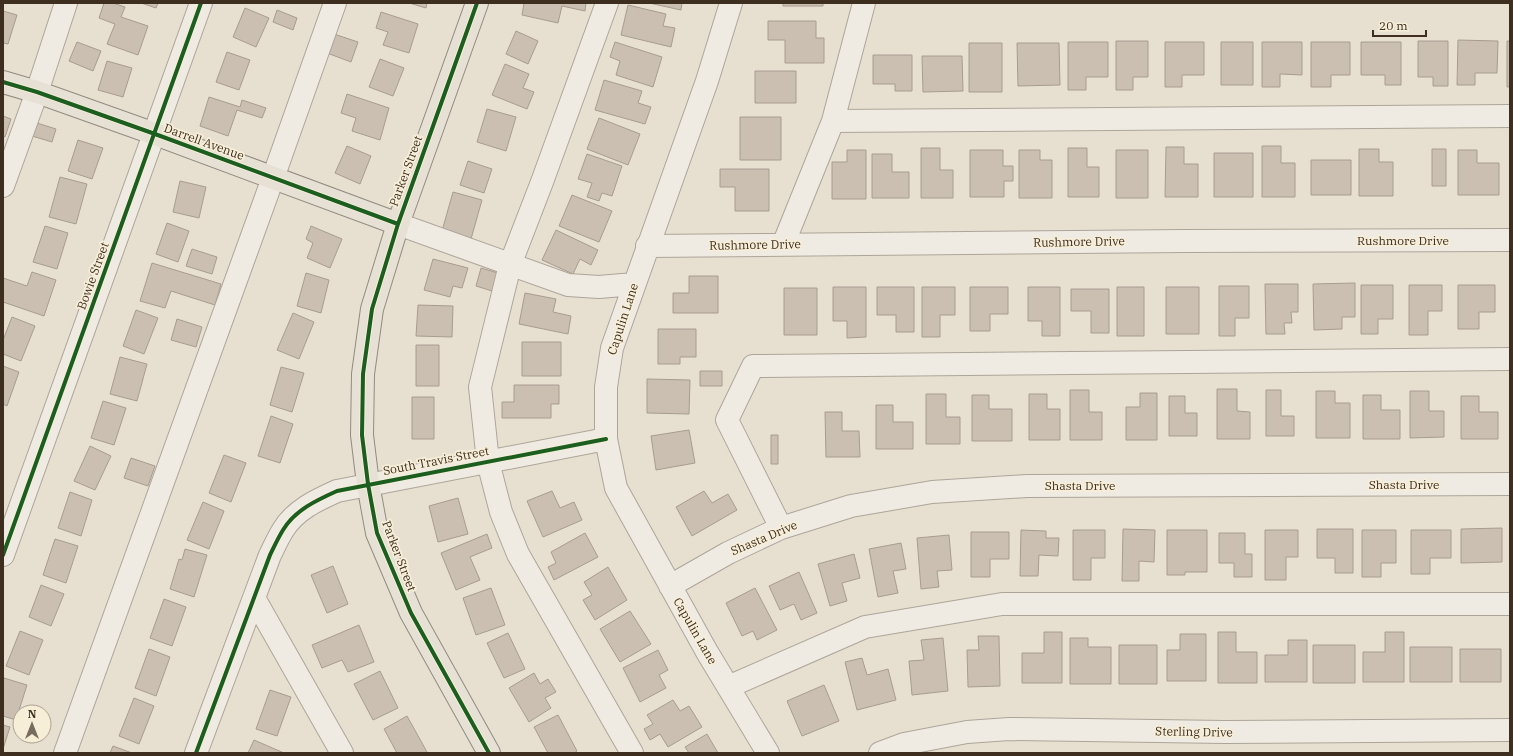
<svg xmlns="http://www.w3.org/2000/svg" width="1513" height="756" font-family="'IBM Plex Serif',serif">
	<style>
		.building { fill: #cbbfb2; stroke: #a89c90 }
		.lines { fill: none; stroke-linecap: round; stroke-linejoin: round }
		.minor-casing { stroke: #ada599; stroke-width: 24 }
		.major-casing { stroke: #928b80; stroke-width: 24 }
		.minor { stroke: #efebe3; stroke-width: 22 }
		.major { stroke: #e6e1d4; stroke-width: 22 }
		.cycleway-casing { stroke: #f7eed8; stroke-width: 6 }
		.cycleway { stroke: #1b5e20; stroke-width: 4 }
		.labels { text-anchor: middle; stroke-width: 3.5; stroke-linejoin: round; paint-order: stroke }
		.street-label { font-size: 12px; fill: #3d2e20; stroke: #f7eed8 }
	</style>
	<rect width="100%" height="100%" fill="#e7e0d1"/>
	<path class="building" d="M104 3H113L125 7 121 17 148 26 138 55 107 44 115 24 99 18Z
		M141 3H158L156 8Z
		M409 3H427L426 8Z
		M524 3H586L585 11 562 6 558 23 522 15Z
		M649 3H682L681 10Z
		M783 3H823V6H783Z
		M628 5 666 14 663 26 675 28 671 47 621 35Z
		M245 8 269 18 256 47 233 37Z
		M277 10 297 18 293 30 273 22Z
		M3 11 17 15 8 44 3 43Z
		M381 12 418 24 409 53 383 45 388 32 376 28Z
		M768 21H816V38H824V63H785V40H768Z
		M516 31 538 41 528 64 506 54Z
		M334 34 358 42 351 62 327 53Z
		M1458 40 1498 41 1497 73H1475V85H1457Z
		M1116 41H1148V77H1133V90H1116Z
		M1418 41H1448V86H1433V77H1418Z
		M1507 41H1510V87H1507Z
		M77 42 101 51 93 71 69 61Z
		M615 42 662 57 653 87 616 75 620 61 610 57Z
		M1068 42H1108V77H1086V90H1068Z
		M1165 42H1204V75H1182V87H1165Z
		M1221 42H1253V85H1221Z
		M1262 42H1302V75L1280 74V87H1262Z
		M1311 42H1350V75H1331V87H1311Z
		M1361 42H1401V85H1385V75H1361Z
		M969 43H1002V92H969Z
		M1017 43H1059L1060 85 1018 86Z
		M227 52 250 60 239 90 216 82Z
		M873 55H912V91H895V84H873Z
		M922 56H962L963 91 923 92Z
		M380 59 404 68 393 96 369 87Z
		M107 61 132 68 123 97 98 90Z
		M505 64 529 74 523 88 534 92 527 109 492 95Z
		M755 71H796V103H755Z
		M604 80 642 91 638 103 651 107 645 124 595 110Z
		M347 94 389 108 380 140 352 131 356 118 341 113Z
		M209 97 240 107 242 100 266 108 262 118 237 110 228 136 200 126Z
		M487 109 516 117 506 151 477 142Z
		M3 116 11 119 5 137 3 136Z
		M740 117H781V160H740Z
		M599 118 640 134 628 165 587 149Z
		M37 123 56 129 52 142 32 136Z
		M78 140 103 148 92 179 68 171Z
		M347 146 371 156 360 184 335 173Z
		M1262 146H1281V163H1295V197H1262Z
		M1166 147H1184V164H1198V197H1165Z
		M921 148H940V170H953V198H921Z
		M1068 148H1087V167H1099V197H1068Z
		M1359 149H1379V162H1393V196H1359Z
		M1432 149H1446V186H1432Z
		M847 150H866V199H832V162H847Z
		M970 150H1003V166H1013V181H1004V197H970Z
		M1019 150H1040V160H1052V198H1019Z
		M1116 150H1148V198H1116Z
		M1458 150H1477V163H1499V195H1458Z
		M1214 153H1253V197H1214Z
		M587 154 622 166 612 196 602 193 599 201 587 197 592 183 578 179Z
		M872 154H892V172H909V198H872Z
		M1311 160H1351V195H1311Z
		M468 161 492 169 484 193 460 185Z
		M720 169H769V211H735V187H720Z
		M60 177 87 184 76 224 49 217Z
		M180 181 206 187 199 218 173 212Z
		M453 192 482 200 471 239 442 231Z
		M572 195 612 211 599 242 559 226Z
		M167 223 189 231 178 262 156 254Z
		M45 226 68 233 57 269 33 262Z
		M311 226 342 239 330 268 307 258 313 243 306 239Z
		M556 230 598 250 591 265 580 259 573 274 542 260Z
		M192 249 217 257 212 274 186 266Z
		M433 259 468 268 462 288 453 286 450 297 424 290Z
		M152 263 221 284 215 305 171 291 165 308 140 301Z
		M481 268 498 273 492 291 476 286Z
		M32 272 56 280 44 316 3 302V278L27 286Z
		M306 273 329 280 321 313 297 306Z
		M689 276H718V313H673V293H689Z
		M1355 283V317H1342V329L1314 330 1313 284Z
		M1265 284H1298V312H1291L1292 323H1284L1285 334H1266Z
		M1361 285H1393V319H1378V334H1361Z
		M1409 285H1442V311H1428V335H1409Z
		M1458 285H1495V312H1479V329H1458Z
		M1219 286H1249V318H1235V336H1219Z
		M833 287H866V337L847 338V321H833Z
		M877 287H914V332H896V315H877Z
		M922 287H955V315H940V337H922Z
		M970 287H1008V314H990V331H970Z
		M1028 287H1060V336H1042V321H1028Z
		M1117 287H1144V336H1117Z
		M1166 287H1199V334H1166Z
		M784 288H817V335H784Z
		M1071 289H1109V333H1091V311H1071Z
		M525 293 556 299 553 312 571 316 568 334 519 324Z
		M418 305 453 306 452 337 416 336Z
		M136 310 158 318 144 354 123 346Z
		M293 313 314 322 299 359 277 350Z
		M12 317 35 326 21 361 3 354V340Z
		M177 319 202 327 196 347 171 340Z
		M658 329H696V357H680V364H658Z
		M522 342H561V376H522Z
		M416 345H439V386H416Z
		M120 357 147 364 137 401 110 394Z
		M3 366 19 372 7 406 3 404Z
		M281 367 304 373 292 412 270 405Z
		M700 371H722V386H700Z
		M647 379 690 380 689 414 647 413Z
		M514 385H559V404H551V418H502V402H514Z
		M1217 389H1237V411L1250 412V439H1217Z
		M1070 390H1089V412H1102V440H1070Z
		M1266 390H1281V416H1294V436H1266Z
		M1316 391H1335V403H1350V438H1316Z
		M1410 391H1429V411H1444V437L1410 438Z
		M1140 393H1157V440H1126V407H1140Z
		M926 394H946V417H960V444H926Z
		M1029 394H1047V409H1060V440H1029Z
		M972 395H989V409H1012V441H972Z
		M1363 395H1381V410H1400V439H1363Z
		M1169 396H1185V413H1197V436H1169Z
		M1461 396H1479V412H1498V439H1461Z
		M412 397H434V439H412Z
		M103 401 126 408 114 445 91 438Z
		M876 405H893V422H913V449H876Z
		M825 412H842V431H859L860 457H826Z
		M271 416 293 424 280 463 258 456Z
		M689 430 695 463 656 470 651 436Z
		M771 435H778V464H771Z
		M90 446 111 456 95 490 74 481Z
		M224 455 246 463 231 502 209 493Z
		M131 458 155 466 148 486 124 478Z
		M552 491 560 508 574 502 582 520 543 537 527 501Z
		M704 491 712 503 728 494 737 510 692 536 676 507Z
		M70 492 92 500 81 536 58 528Z
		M458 498 468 534 438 542 429 506Z
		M203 502 224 511 209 549 187 540Z
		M1502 528V562L1461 563V529Z
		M1123 529 1155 530 1154 562 1139 561V581H1122Z
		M1317 529H1353V573H1335V558H1317Z
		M1021 530 1046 531V538H1059L1058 556 1039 555 1038 576H1020Z
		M1073 530H1105V558H1091V580H1073Z
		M1167 530H1207V572H1185V575H1167Z
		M1265 530H1298V557H1286V580H1265Z
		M1362 530H1396V563H1381V577H1362Z
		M1411 530H1451V558H1430V574H1411Z
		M971 532H1009V559H990V577H971Z
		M585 533 598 557 554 580 548 567 556 563 551 552Z
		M1219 533H1245V554H1252V577H1234V563H1219Z
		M487 534 492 548 470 557 480 580 456 590 441 553Z
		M949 535 952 570 937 571 939 587 921 589 917 538Z
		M55 539 78 546 66 583 43 575Z
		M901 543 906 569 893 571 898 593 878 597 869 549Z
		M185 549 207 555 194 597 170 589 179 559 182 560Z
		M854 554 860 578 842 583 847 601 830 606 818 564Z
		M333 566 348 604 327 613 311 575Z
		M608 567 627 600 595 620 583 600 592 595 584 582Z
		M799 572 817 613 801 620 794 604 780 610 769 586Z
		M41 585 64 594 51 626 29 617Z
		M491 588 505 625 476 635 463 598Z
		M755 588 777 630 757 640 753 631 742 636 726 603Z
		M164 599 186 607 172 646 150 638Z
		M630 611 651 644 620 662 600 629Z
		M359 625 374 662 348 672 342 660 322 668 312 645Z
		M20 631 43 640 29 675 6 666Z
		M1044 632H1062V683H1022V653H1044Z
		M1218 632H1236V652H1257V683H1218Z
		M1385 632H1404V682H1363V652H1385Z
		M508 633 525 669 504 678 487 643Z
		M1180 634H1206V681H1167V650H1180Z
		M978 636H999L1000 686 968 687 967 650H979Z
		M943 638 948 691 912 695 909 661 924 660 921 640Z
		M1070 638H1088V647H1111V684H1070Z
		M1288 640H1307V682H1265V655H1288Z
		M1119 645H1157V684H1119Z
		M1313 645H1355V683H1313Z
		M1410 647H1452V682H1410Z
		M149 649 170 657 156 696 135 688Z
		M1460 649H1501V682H1460Z
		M658 650 668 670 659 675 666 688 640 702 623 668Z
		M862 658 867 675 888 669 896 700 857 710 845 662Z
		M380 671 398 708 373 720 354 684Z
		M534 673 540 684 548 679 556 692 545 698 551 708 529 722 509 688Z
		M4 678 27 685 16 720 3 716V682Z
		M824 685 839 721 802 736 787 701Z
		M270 690 291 697 277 736 256 729Z
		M134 698 154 706 139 744 119 736Z
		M673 700 680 711 689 706 702 727 668 747 660 734 650 740 644 729 653 724 647 715Z
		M558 715 577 751 574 753H548L534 727Z
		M407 716 427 752 424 753H397L384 729Z
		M3 725 10 727 3 749Z
		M707 734 718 753H689L685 747Z
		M254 740 284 753H248Z
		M113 746 132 753H110Z"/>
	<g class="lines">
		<g class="minor-casing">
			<path id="minor" d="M607 3 542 182 510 265 480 387 488 462 501 512 518 554 632 753
				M731 3 707 81 612 348 606 387V439L616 488 707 652 768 753
				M833 121 1510 116
				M3 186 37 92 66 3
				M398 224 568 285 599 287 634 284
				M783 245 833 121 864 3
				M647 246 1184 241 1510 240
				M781 528 727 420 753 366 1510 359
				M3 555 201 3
				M670 586 728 553 781 528 851 506 932 492 1027 486 1510 484
				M254 598 342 753
				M728 687 865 627 1002 604H1510
				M65 753 273 178 335 3
				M196 753 270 555C274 547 278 538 283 530 295 510 317 500 337 491L606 439
				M880 753 904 744 967 732 1009 729 1225 732 1510 730"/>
		</g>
		<g class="major-casing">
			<path id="major" d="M477 3 398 224 372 309 363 374 362 435 368 484 377 533 411 613 489 753
				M3 82 37 92 155 134 398 224"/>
		</g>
		<use href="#minor" class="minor"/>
		<use href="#major" class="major"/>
		<g class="cycleway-casing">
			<path id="cycleway" d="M477 3 398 224 372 309 363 374 362 435 368 484 377 533 411 613 489 753
				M3 82 37 92 155 134 398 224
				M3 555 201 3
				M196 753 270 555C274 547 278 538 283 530 295 510 317 500 337 491L606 439"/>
		</g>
		<use href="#cycleway" class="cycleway"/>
	</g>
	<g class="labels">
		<g class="street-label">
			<text transform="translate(204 142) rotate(20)" y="4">Darrell Avenue</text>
			<text transform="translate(406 171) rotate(-70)" y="4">Parker Street</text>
			<text x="1403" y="245">Rushmore Drive</text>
			<text transform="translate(1079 242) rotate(-1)" y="4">Rushmore Drive</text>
			<text transform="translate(755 245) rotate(-1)" y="4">Rushmore Drive</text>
			<text transform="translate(93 276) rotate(-70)" y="4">Bowie Street</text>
			<text transform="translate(623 319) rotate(-72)" y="4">Capulin Lane</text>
			<text transform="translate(436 461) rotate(-11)" y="4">South Travis Street</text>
			<text x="1404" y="489">Shasta Drive</text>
			<text x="1080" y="490">Shasta Drive</text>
			<text transform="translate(764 538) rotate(-23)" y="4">Shasta Drive</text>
			<text transform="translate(399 556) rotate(69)" y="4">Parker Street</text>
			<text transform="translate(695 631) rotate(60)" y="4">Capulin Lane</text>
			<text transform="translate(1194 732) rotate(1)" y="4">Sterling Drive</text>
		</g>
	</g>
	<rect width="1513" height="756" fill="none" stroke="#3d2e20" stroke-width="8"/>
	<g transform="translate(32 724)"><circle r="19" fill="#f7eed8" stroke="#ada18e"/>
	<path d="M0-3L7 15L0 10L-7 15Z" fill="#786c5e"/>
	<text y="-6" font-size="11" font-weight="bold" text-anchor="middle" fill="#3d2e20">N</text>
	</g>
	<path d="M1373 30v6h53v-6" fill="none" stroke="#3d2e20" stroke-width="2"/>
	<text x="1379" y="30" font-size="12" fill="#3d2e20" stroke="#f7eed8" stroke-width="3" paint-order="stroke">20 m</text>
</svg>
